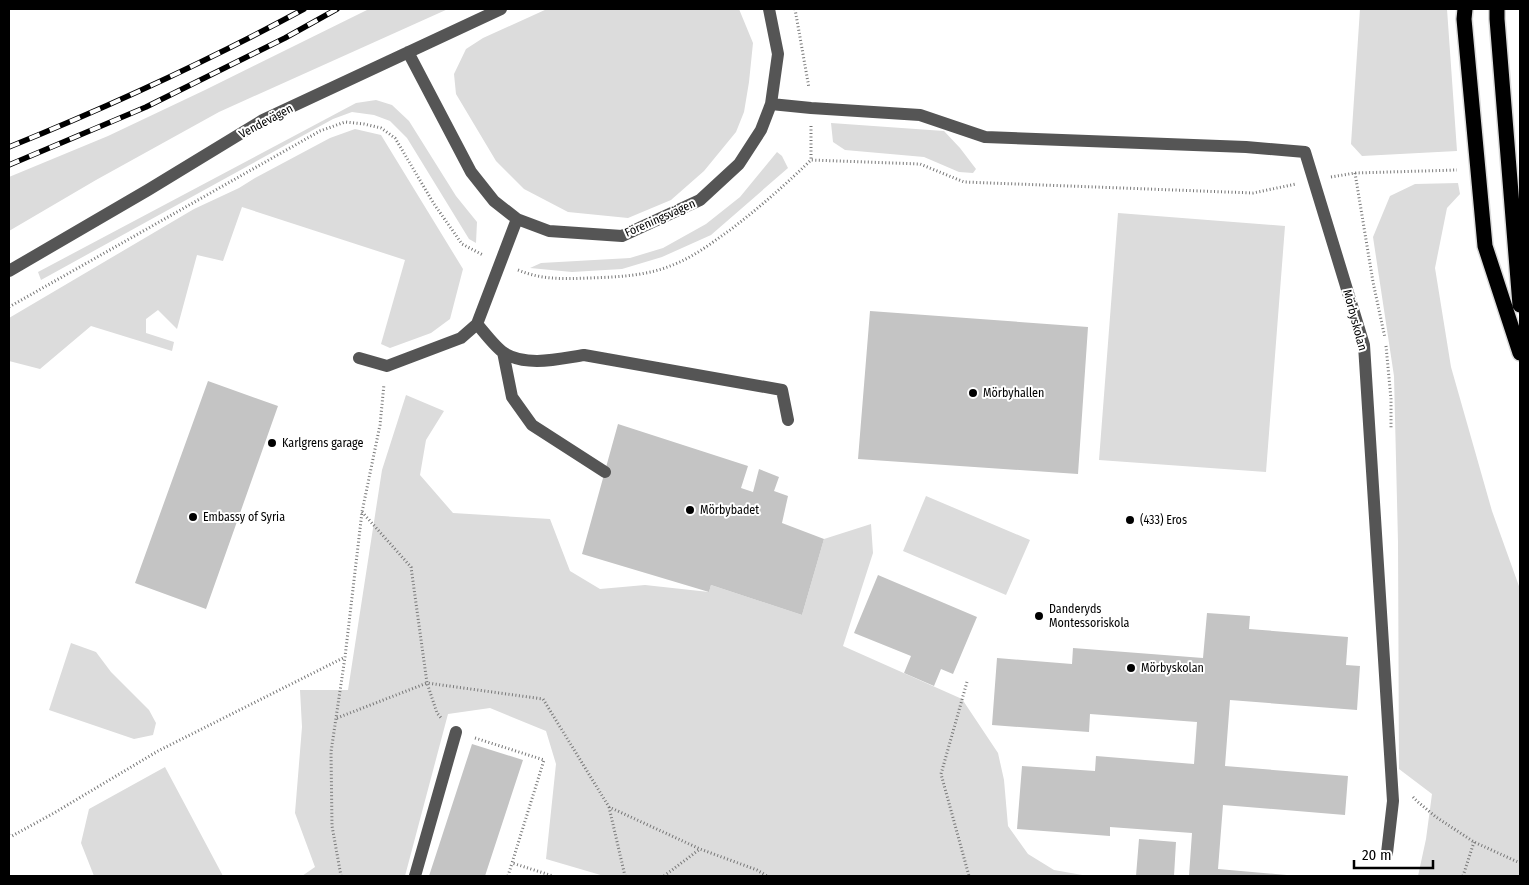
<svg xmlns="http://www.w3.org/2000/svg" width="1529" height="885" font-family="'Fira Sans Condensed',sans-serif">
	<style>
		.green { fill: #dcdcdc }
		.building { fill: #c4c4c4 }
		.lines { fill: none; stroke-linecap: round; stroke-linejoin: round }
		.highway-casing { stroke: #dbdbdb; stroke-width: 18 }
		.path { stroke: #777; stroke-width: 3; stroke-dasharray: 1 2.5; stroke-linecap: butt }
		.minor { stroke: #555; stroke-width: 12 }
		.highway { stroke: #000; stroke-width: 15 }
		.rail-casing { stroke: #000; stroke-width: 5.5 }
		.rail { stroke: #fff; stroke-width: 4; stroke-dasharray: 11; stroke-linecap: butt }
		.poi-dot { fill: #000; stroke: #fff; stroke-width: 2 }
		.labels { text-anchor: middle; stroke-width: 4; stroke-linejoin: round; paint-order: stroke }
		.street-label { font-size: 12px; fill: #000; stroke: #fff }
		.poi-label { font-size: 12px; fill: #000; stroke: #fff; text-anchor: start }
	</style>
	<rect width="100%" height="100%" fill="#fff"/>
	<path class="green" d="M369 9H448L219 112 96 180 9 231V177L108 136 205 90Z
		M547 9H739L753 43 749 82 744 112 736 132 704 171 671 200 628 218 568 212 524 189 496 161 456 94 454 74 466 49 483 38Z
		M1360 9H1447L1457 151 1362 156 1351 144Z
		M376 100 392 105 409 121 456 196 477 222 476 243 469 239 407 138 390 121 374 115 352 112 333 119 41 280 38 272 356 103Z
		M831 123 944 131 960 148 976 169 973 173 959 172 924 157 845 150 833 142Z
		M355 129 381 135 463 269 450 319 431 333 390 348 381 344 405 260 242 207 223 261 197 255 177 329 158 310 146 319V333L174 342 172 351 91 326 40 369 9 361V318L194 209 239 188 255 178 330 138Z
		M777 152 782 156 788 168 711 235 662 257 622 269 572 272 530 268 541 263 630 258 663 248 706 224 740 197Z
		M1458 183 1460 194 1447 208 1435 268 1451 367 1492 511 1520 589V876H1418L1426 839 1432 794 1399 769 1398 542 1394 376 1373 237 1390 196 1415 184Z
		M1118 213 1285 226 1266 472 1099 460Z
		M406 395 444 411 426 440 420 475 453 513 550 519 570 571 600 589 645 585 709 592 711 585 802 615 824 539 871 524 873 553 843 646 962 699 998 753 1004 780 1008 826 1028 854 1054 870 1088 876H604L546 859 556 764 546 731 490 708 448 714 405 876H302L315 867 295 813 302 727 300 690H348L382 470Z
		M926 496 1030 540 1006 595 903 551Z
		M71 643 96 652 111 672 149 710 156 723 153 735 134 739 49 710Z
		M165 767 223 876H94L81 843 89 809Z"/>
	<path class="building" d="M870 311 1088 327 1078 474 858 459Z
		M208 381 278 406 206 609 135 583Z
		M618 424 748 466 741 488 753 492 759 469 779 477 774 491 788 496 782 523 824 539 802 615 711 585 709 592 582 554Z
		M878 575 977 617 953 674 941 669 934 686 904 673 911 656 854 633Z
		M1207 613 1250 616 1249 629 1348 637 1346 665 1360 666 1357 710 1230 700 1225 766 1348 776 1345 815 1223 805 1218 869 1287 875V876H1189L1192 833 1110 827V836L1017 829 1022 766 1095 771 1096 756 1194 764 1197 722 1090 714 1089 732 992 725 997 658 1072 664 1073 648 1203 658Z
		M472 744 523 760 485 876H429Z
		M1139 839 1176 842 1174 876H1136Z"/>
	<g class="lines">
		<g class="highway-casing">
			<path id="highway" d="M1465 9 1464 19 1485 246 1520 353
				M1497 9V19L1520 305"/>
		</g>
		<path class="path" d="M795 9 809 88
			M811 126V160
			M1355 173 1373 282 1385 338
			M1331 177 1355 173 1457 170
			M518 270C542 280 564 279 589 278 618 277 648 276 675 264 695 256 713 242 730 230 759 208 785 185 811 160L920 164 964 182 1253 193 1296 184
			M9 307 320 131 345 122 364 124 381 128 395 138 434 204 462 244 483 255
			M1386 346 1391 399V428
			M362 512 411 567 427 683 543 699 609 807 700 849 757 870 767 876
			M967 682 941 774 969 876
			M337 718 427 683 437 713 442 719
			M475 738 544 760 512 863 553 876
			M1413 797 1418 802 1436 817 1474 842 1520 863
			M609 807 625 876
			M9 835 12 836 54 813 158 751 345 657
			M341 876 332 826 331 752 345 657 362 512 380 425 384 384
			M508 876 512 863
			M664 876 700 849
			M1463 876 1474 842"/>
		<path class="minor" d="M408 52 471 172 494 201 517 219 549 231 622 236 700 200 739 164 761 130 771 104 778 54 769 9
			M771 104 811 108 920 115 985 137 1246 147 1305 152 1364 345 1393 801 1387 853
			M9 271 148 190 263 120 501 9
			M477 324C484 332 495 347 504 353 527 367 558 359 584 355L782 390 788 420
			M503 352 512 397 532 425 605 472
			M359 358 387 366 461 338 477 324 517 219
			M415 876 456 732"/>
		<use href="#highway" class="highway"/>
		<g class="rail-casing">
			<path id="rail" d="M9 147C110 106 208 61 304 9
				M9 165 146 107 285 38 337 9"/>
		</g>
		<use href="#rail" class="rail"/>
	</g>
	<g class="poi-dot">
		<circle cx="973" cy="393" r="5"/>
		<circle cx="272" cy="443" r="5"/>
		<circle cx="690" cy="510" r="5"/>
		<circle cx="193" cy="517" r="5"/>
		<circle cx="1130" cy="520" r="5"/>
		<circle cx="1039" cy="616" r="5"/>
		<circle cx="1131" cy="668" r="5"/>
	</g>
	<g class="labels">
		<g class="street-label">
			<text transform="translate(266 121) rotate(-28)" y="4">Vendevägen</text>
			<text transform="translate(660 218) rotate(-24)" y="4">Föreningsvägen</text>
			<text transform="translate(1355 320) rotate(75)" y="4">Mörbyskolan</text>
		</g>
		<g class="poi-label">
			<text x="983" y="397">Mörbyhallen</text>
			<text x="282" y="447">Karlgrens garage</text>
			<text x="700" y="514">Mörbybadet</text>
			<text x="203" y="521">Embassy of Syria</text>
			<text x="1140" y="524">(433) Eros</text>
			<text x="1049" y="613">Danderyds<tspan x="1049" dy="14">Montessoriskola</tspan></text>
			<text x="1141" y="672">Mörbyskolan</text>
		</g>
	</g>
	<rect width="1529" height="885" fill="none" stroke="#000000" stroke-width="20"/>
	<path d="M1354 860v8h79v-8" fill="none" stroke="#000000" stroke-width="2.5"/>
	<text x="1362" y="860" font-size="15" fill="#000000" stroke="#ffffff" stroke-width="4" paint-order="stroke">20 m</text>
</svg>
